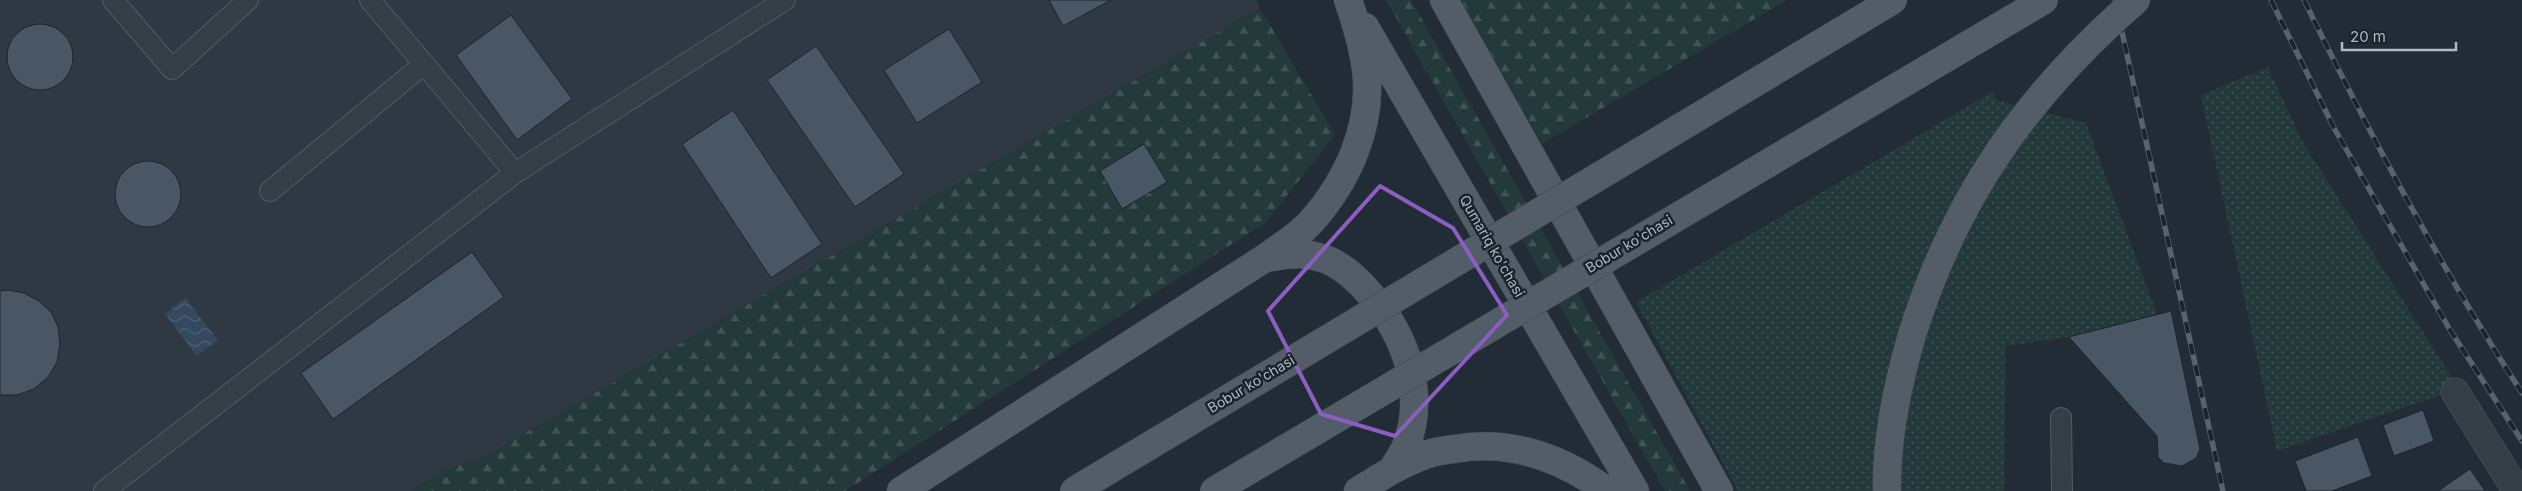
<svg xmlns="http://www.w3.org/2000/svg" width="2522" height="491" font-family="Inter,sans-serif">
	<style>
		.airport { fill: #2f3944 }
		.grass { fill: url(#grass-dots) }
		.forest { fill: url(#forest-firs) }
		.water { fill: url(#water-waves) }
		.building { fill: #495663; stroke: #1c252e }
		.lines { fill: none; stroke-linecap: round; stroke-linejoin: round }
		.service-casing { stroke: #525c65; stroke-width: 22 }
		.minor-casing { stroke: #525c65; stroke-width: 29 }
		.primary-casing { stroke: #3e4751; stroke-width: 29 }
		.service { stroke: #343e47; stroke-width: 20 }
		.minor { stroke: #343e47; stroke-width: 28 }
		.primary { stroke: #525d68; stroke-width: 28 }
		.rail-casing { stroke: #57626e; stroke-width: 5.5 }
		.rail { stroke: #1a232c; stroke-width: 4; stroke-dasharray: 11; stroke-linecap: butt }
		.primary-bridge-casing { stroke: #3e4751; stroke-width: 29; stroke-linecap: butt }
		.primary-bridge { stroke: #525d68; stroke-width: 28 }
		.marked { fill: none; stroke: #8d5dc1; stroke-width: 4; stroke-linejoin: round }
		.labels { text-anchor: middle; stroke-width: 5; stroke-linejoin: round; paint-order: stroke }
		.street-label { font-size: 14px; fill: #afb9c4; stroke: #1a232c }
	</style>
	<defs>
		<pattern id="grass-dots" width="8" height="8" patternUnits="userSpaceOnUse" patternTransform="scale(1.25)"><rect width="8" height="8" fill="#243939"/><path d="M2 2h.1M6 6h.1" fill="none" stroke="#415454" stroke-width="1.8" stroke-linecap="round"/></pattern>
		<pattern id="forest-firs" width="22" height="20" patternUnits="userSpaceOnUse" patternTransform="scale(1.25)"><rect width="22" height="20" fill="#243939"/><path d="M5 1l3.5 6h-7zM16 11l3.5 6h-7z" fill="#415454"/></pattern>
		<pattern id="water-waves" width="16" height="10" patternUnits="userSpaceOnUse" patternTransform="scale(1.25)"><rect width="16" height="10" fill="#35495e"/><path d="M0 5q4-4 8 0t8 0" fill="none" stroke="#506173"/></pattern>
	</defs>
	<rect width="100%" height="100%" fill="#212c37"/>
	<path class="airport" d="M0 0H1256L1260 8 486 456 445 470 412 491H0Z"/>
	<path class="grass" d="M2268 67 2301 139 2459 389 2277 451 2201 95Z
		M1992 92 1997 100 2086 123 2157 314 2069 337 2006 346 2004 491H1738L1636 302Z"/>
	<path class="forest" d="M1386 0H1411L1690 491H1665Z
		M1461 0H1787L1542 144Z
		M1260 8 1335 135 1265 223 845 491H412L445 470 486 456Z"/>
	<path class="water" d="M185 298 218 340 197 356 165 314Z"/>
	<path class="building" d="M1049 0H1111L1063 26Z
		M511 15 572 99 517 140 456 55Z
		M7 57a33 33 0 1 1 66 0a33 33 0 1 1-66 0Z
		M949 29 982 82 917 123 884 70Z
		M816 46 904 174 855 207 767 80Z
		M733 110 822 244 771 278 682 144Z
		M1144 144 1167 182 1122 209 1100 171Z
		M115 194a33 33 0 1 1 66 0a33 33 0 1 1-66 0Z
		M472 252 504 297 333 419 301 373Z
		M8 290 24 293 39 301 51 312 58 327 60 344 57 362 48 377 34 389 17 395H0V291Z
		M2171 311 2200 449 2196 458 2182 466 2164 463 2158 457 2157 436 2069 337Z
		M2423 410 2434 441 2394 456 2383 425Z
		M2358 437 2372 476 2332 491H2306L2295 461Z
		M2470 469 2485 491H2438Z"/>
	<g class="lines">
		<g class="service-casing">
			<path id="service" d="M113 0 172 69 248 0
				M370 0 424 64
				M270 191 424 64 515 173
				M2061 418 2062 491
				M104 491 515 173 785 0"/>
		</g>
		<g class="minor-casing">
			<path id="minor" d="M2455 392 2517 491"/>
		</g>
		<g class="primary-casing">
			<path id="primary" d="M1444 0 1719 491
				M1365 27 1635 491
				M1266 258C1283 255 1301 252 1318 257 1338 261 1358 280 1370 294 1405 335 1427 393 1406 446 1403 454 1397 461 1393 469
				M901 491 1265 258C1280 247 1297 237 1310 223 1347 182 1373 126 1366 70 1363 46 1356 23 1348 0
				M1358 491C1380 477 1402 463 1428 454 1436 451 1446 450 1454 449 1510 439 1562 458 1607 491"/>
		</g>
		<use href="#service" class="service"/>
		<use href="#minor" class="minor"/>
		<use href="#primary" class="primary"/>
		<g class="rail-casing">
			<path id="rail" d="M2115 0 2223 491
				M2271 0 2334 128 2450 330 2522 441
				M2304 0C2370 135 2440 267 2522 393"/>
		</g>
		<use href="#rail" class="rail"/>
		<g class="primary-bridge-casing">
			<path id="primary-bridge" d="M1074 491 1893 0
				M1214 491 2044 0
				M1887 491C1886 440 1897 387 1911 338 1954 198 2026 96 2136 0"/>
		</g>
		<use href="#primary-bridge" class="primary-bridge"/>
	</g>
	<path class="marked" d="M1380 186 1453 228 1507 315 1395 436 1321 414 1268 311Z"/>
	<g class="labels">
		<g class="street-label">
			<text transform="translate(1629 244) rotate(-31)" y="5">Bobur ko'chasi</text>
			<text transform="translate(1492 246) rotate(60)" y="5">Qumariq ko'chasi</text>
			<text transform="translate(1251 384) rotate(-31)" y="5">Bobur ko'chasi</text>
		</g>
	</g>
	<path d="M2342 42v8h114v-8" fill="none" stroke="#afb9c4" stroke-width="2.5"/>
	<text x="2350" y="42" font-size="15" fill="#afb9c4" stroke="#1a232c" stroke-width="4" paint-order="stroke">20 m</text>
</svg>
